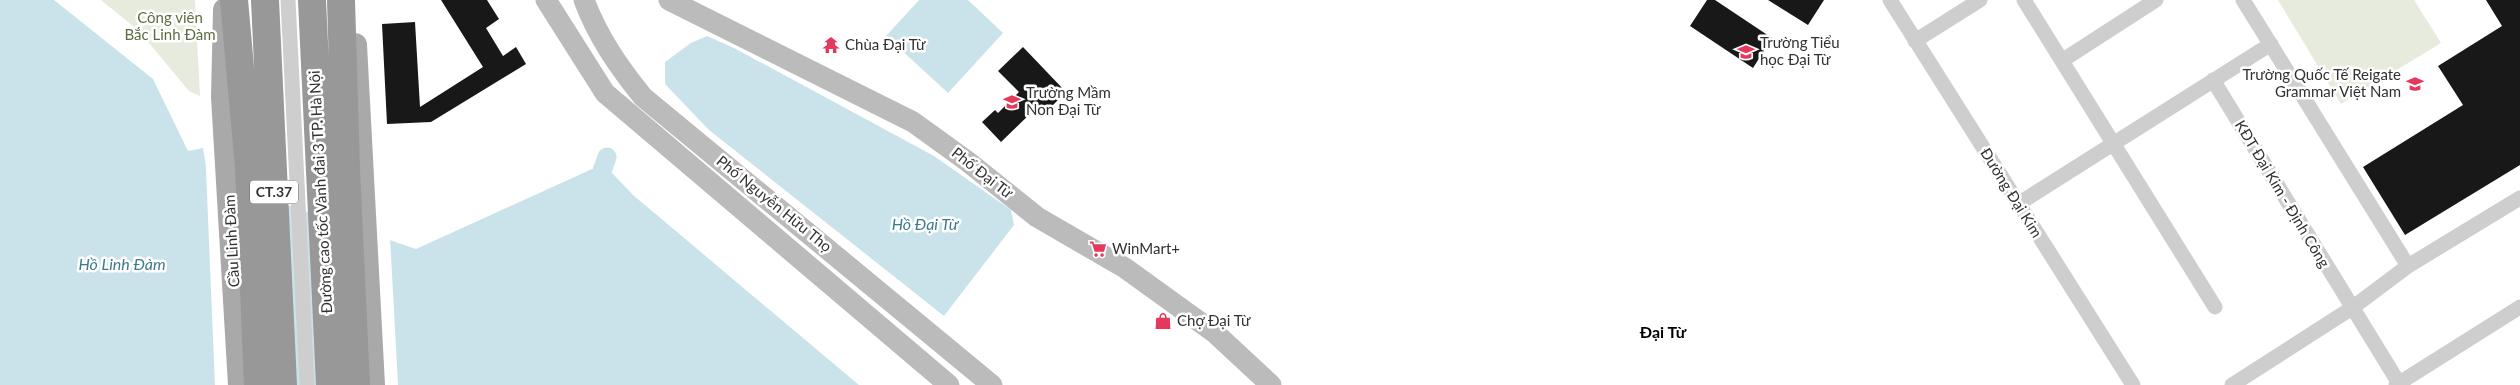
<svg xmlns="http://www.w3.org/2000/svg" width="2520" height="385" font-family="Lato,sans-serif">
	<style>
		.green { fill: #e6ebdd }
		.water { fill: #cae3eb }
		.pier { fill: #fff }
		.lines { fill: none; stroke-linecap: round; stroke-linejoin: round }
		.canal { stroke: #cae3eb; stroke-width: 19 }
		.building { fill: #181818 }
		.street { stroke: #cecece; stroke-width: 15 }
		.secondary { stroke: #bbb; stroke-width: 21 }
		.primary { stroke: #a9a9a9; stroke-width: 24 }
		.highway { stroke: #989898; stroke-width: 28 }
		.labels { text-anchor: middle; stroke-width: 5; stroke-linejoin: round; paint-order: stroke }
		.shield { fill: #fff; stroke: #6f6f6f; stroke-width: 1 }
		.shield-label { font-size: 14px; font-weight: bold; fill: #313131 }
		.park-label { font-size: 15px; fill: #5b6d3e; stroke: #fff }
		.poi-label { font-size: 15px; fill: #313131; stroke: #fff; text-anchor: start }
		.street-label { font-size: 15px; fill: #313131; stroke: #fff }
		.water-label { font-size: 16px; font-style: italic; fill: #3d7a8d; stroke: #fff }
		.neighbourhood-label { font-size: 16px; font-weight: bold; fill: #000; stroke: #fff }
	</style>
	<rect width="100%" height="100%" fill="#fff"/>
	<path class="green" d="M101 0H195L200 96 189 91 139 31Z
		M2278 0H2414L2441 43 2341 104Z"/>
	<path class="water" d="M0 0H54L153 79 188 151 203 148 208 178 416 249 592 169 612 173 633 195 859 385H0Z
		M919 0H968L1003 33 948 93 886 36Z
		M707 36 734 48 934 156 1011 210 1014 225 944 316 709 130 665 84V62L691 43Z"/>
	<path class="pier" d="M205 146 210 176 240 187 252 385H215Z
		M353 225 390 237 398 385H361Z"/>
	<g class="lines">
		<path class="canal" d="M602 171 607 157"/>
	</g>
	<path class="building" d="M441 0H487L499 19 486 28 503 56 516 47 526 64 431 122 387 124 382 24 415 22 420 107 483 67Z
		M1707 0H1715L1772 38 1753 68 1690 26Z
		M1768 0H1824L1808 25Z
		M2486 0H2520V165L2405 235 2363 167 2463 105 2438 66 2502 26Z
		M1023 47 1066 92 1042 116 1035 109 1001 142 982 122 995 110 998 113 1019 92 998 71Z"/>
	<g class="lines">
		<path class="street" d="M288 0 307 385
			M1890 0 2133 385
			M2024 0 2215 307
			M2243 0 2408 266
			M1915 41 1980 0
			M2063 60 2156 0
			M2213 80 2400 385
			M2018 204 2271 44
			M2232 385 2352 308 2408 266 2520 198
			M2396 385 2520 307"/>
		<path class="secondary" d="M546 0 605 93 949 385
			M584 0C598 37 618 66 643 97L992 385
			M669 0 913 122 967 161 1037 217 1125 268 1215 333 1271 385"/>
		<path class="primary" d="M225 10 223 97 240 385
			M355 45 373 385"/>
		<path class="highway" d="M234 0 249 168 258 385
			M265 0 283 385
			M312 0 330 385
			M341 0 346 169 356 385"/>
	</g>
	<defs>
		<g id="temple-bare" transform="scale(1.35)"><path d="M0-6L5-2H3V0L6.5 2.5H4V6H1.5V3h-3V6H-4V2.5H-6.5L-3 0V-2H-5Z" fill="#e4385c" stroke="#fff" stroke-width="2.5" paint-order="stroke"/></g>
		<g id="school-bare" transform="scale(1.35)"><path d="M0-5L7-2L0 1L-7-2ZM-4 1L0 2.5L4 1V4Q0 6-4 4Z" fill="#e4385c" stroke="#fff" stroke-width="2.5" paint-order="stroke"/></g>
		<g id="supermarket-bare" transform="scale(1.35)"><path d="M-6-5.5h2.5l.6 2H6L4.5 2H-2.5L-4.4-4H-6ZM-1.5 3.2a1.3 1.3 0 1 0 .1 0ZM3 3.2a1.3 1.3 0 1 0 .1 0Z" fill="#e4385c" stroke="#fff" stroke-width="2.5" paint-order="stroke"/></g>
		<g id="shop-bare" transform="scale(1.35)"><path d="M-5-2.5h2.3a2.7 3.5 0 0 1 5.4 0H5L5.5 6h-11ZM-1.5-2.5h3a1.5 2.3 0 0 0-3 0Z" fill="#e4385c" stroke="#fff" stroke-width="2.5" paint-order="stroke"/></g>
	</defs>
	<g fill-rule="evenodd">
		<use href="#temple-bare" x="831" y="45"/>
		<use href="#school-bare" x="1746" y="52"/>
		<use href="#school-bare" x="2415" y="84"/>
		<use href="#school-bare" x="1012" y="102"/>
		<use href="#supermarket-bare" x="1098" y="249"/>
		<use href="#shop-bare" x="1163" y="321"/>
	</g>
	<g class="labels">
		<rect class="shield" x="250" y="180.5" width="48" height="23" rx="4"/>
		<g class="shield-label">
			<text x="274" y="197">CT.37</text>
		</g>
		<g class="park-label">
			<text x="170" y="23">Công viên<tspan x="170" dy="17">Bắc Linh Đàm</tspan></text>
		</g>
		<g class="poi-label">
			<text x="1760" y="48">Trường Tiểu<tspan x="1760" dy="17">học Đại Từ</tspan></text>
			<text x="845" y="50">Chùa Đại Từ</text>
			<text x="2401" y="80" text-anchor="end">Trường Quốc Tế Reigate<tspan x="2401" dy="17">Grammar Việt Nam</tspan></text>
			<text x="1026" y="98">Trường Mầm<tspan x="1026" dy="17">Non Đại Từ</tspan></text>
			<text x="1112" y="254">WinMart+</text>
			<text x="1177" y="326">Chợ Đại Từ</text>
		</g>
		<g class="street-label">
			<text transform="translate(982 173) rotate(38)" y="5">Phố Đại Từ</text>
			<text transform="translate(321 192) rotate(-93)" y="5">Đường cao tốc Vành đai 3 TP. Hà Nội</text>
			<text transform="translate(2011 193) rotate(58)" y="5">Đường Đại Kim</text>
			<text transform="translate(2282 194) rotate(59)" y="5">KĐT Đại Kim - Định Công</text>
			<text transform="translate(774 204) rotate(39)" y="5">Phố Nguyễn Hữu Thọ</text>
			<text transform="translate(232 241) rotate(-93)" y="5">Cầu Linh Đàm</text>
		</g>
		<g class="water-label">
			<text x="925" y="230">Hồ Đại Từ</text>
			<text x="122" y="270">Hồ Linh Đàm</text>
		</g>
		<g class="neighbourhood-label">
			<text x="1663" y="338">Đại Từ</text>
		</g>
	</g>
</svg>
